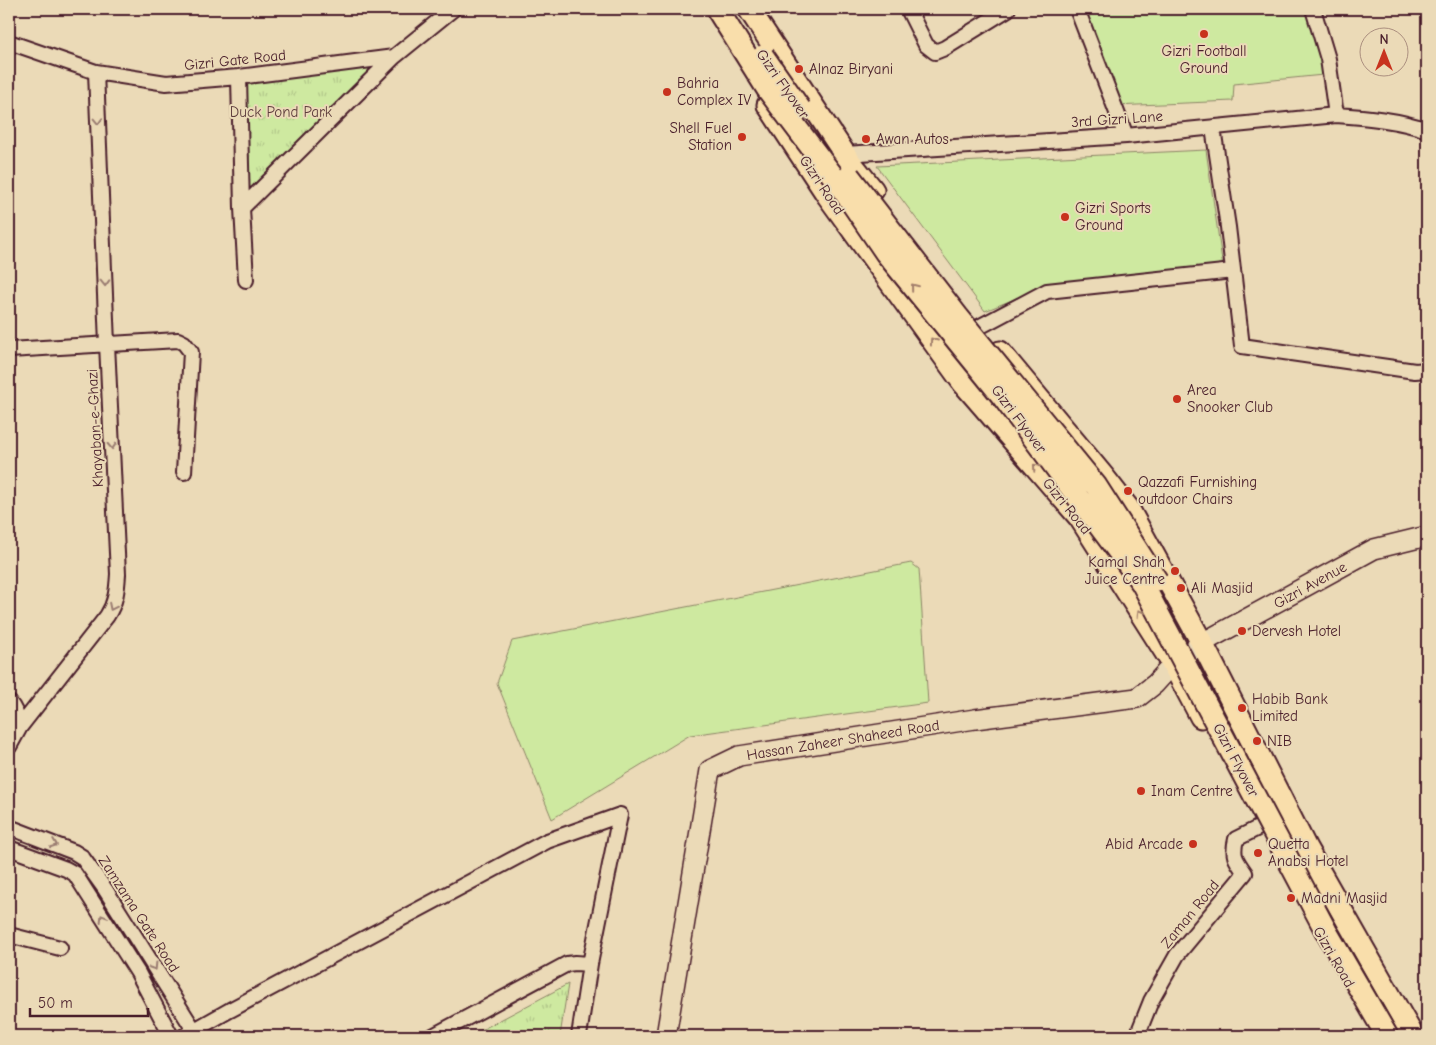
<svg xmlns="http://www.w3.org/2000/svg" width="1436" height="1045" font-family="'Comic Neue',sans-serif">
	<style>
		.grass { fill: #cee9a0; stroke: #8c8466 }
		.park { fill: url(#park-tufts); stroke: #8c8466 }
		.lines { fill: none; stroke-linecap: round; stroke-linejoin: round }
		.street-casing { stroke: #4a1f2b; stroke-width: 18 }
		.secondary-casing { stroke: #4a1f2b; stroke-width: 22 }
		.primary-casing { stroke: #4a1f2b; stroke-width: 25 }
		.street { stroke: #ebdab7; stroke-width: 14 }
		.secondary { stroke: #ebdab7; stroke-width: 19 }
		.primary { stroke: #f9deab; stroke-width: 21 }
		.primary-bridge-casing { stroke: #4a1f2b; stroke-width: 25; stroke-linecap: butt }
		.primary-bridge { stroke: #f9deab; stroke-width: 21 }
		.oneway { stroke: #9a7c71 }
		.oneway2 { stroke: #a27e6b }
		.poi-dot { fill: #c8321e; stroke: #ebdab7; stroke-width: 2 }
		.labels { text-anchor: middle; stroke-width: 4; stroke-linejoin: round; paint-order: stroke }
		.poi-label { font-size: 15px; fill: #4a1f2b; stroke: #ebdab7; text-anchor: start }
		.street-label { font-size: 15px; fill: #4a1f2b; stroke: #ebdab7 }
		.park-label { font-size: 15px; fill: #5e3d3d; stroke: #ebdab7 }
	</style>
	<defs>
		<pattern id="park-tufts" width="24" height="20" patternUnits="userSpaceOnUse" patternTransform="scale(1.25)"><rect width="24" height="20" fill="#cee9a0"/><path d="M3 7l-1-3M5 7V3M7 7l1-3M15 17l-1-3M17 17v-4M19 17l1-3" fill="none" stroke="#b2c78a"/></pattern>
	</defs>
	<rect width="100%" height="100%" fill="#ebdab7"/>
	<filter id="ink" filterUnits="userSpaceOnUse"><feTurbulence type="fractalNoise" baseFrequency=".02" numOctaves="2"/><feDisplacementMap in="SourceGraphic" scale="10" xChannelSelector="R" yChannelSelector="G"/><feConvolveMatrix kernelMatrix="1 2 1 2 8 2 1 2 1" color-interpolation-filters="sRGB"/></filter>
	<g filter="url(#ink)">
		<path class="grass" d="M1077 9H1313L1328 59 1323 75 1234 84 1233 101 1114 106Z
			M1206 150 1223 268 1051 284 985 311 877 166Z
			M911 563 919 569 928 703 690 735 552 819 497 683 512 641Z"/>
		<path class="park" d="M394 57 242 208 239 77Z
			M568 984 560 1036H470Z"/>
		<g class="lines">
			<g class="street-casing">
				<path id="street" d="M908 9 926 45 935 52 945 48 1008 9
					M1077 9 1126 136
					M1313 9 1328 59 1336 115
					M9 42 96 72 166 83 239 77 394 57
					M239 77 242 208 246 280
					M1213 128 1228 227 1242 346 1415 371 1427 370
					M816 165 845 154 1126 136 1336 115C1366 117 1399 120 1427 130
					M242 208 394 57 453 9
					M979 327 1047 291 1233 271
					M9 350 178 340 184 343 191 352 184 472
					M9 702C15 709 18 717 20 727
					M9 747 20 727 107 616C116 602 117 590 118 574L107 344 96 72
					M9 827 74 852 82 857 105 889 194 1030
					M9 848 66 869 75 874 138 973 171 1036
					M9 935 60 948
					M184 1036 230 1010 547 841 620 815
					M433 1036 567 964 575 963 590 964
					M579 1036 590 964 620 815
					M1137 1036 1151 1001 1177 955 1245 873C1235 859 1232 855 1236 839L1260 827"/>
			</g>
			<g class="secondary-casing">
				<path id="secondary" d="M666 1036 710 770 739 756 975 719 1137 698 1155 684 1173 664 1202 643 1374 549 1427 536"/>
			</g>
			<g class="primary-casing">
				<path id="primary" d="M749 9 848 159 873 190
					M768 105 828 196 964 384 1080 518 1173 664 1201 717
					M1000 352 1103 476 1128 508 1202 643 1306 848 1413 1036"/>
			</g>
			<use href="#street" class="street"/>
			<use href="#secondary" class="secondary"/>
			<use href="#primary" class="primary"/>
			<g class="primary-bridge-casing">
				<path id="primary-bridge" d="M717 9 768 90 839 184 886 253 1003 397 1142 583 1326 931 1387 1036
					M763 56 800 109
					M849 176 958 317 1096 486 1157 581"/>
			</g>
			<use href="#primary-bridge" class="primary-bridge"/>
		</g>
		<defs><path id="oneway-chevron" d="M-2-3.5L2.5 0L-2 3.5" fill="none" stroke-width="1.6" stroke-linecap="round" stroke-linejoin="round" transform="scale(1.25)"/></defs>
		<g class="oneway">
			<use href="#oneway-chevron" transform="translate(98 121) rotate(88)"/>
			<use href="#oneway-chevron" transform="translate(105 283) rotate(88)"/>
			<use href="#oneway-chevron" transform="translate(112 446) rotate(87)"/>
			<use href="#oneway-chevron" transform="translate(112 607) rotate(116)"/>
			<use href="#oneway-chevron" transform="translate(54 844) rotate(21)"/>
			<use href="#oneway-chevron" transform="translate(103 918) rotate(-121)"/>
			<use href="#oneway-chevron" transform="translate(154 967) rotate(58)"/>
		</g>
		<g class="oneway2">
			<use href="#oneway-chevron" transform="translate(914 287) rotate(-129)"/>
			<use href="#oneway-chevron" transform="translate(933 341) rotate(-126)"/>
			<use href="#oneway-chevron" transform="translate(1036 467) rotate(-131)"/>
			<use href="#oneway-chevron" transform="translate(1140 613) rotate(-122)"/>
		</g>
	</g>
	<g class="poi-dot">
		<circle cx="1204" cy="34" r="5"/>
		<circle cx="799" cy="69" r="5"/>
		<circle cx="667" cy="92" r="5"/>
		<circle cx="742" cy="137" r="5"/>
		<circle cx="866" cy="139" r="5"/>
		<circle cx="1065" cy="217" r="5"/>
		<circle cx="1177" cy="399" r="5"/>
		<circle cx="1128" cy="491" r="5"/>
		<circle cx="1175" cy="571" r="5"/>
		<circle cx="1181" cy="588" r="5"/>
		<circle cx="1242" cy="631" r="5"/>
		<circle cx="1242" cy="708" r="5"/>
		<circle cx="1257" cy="741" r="5"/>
		<circle cx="1141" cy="791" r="5"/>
		<circle cx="1193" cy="844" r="5"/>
		<circle cx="1258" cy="853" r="5"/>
		<circle cx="1291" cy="898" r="5"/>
	</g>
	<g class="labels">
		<g class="poi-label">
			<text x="1204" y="56" text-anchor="middle">Gizri Football<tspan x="1204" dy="17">Ground</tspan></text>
			<text x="809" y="74">Alnaz Biryani</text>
			<text x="677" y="88">Bahria<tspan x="677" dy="17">Complex IV</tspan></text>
			<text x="732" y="133" text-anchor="end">Shell Fuel<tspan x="732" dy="17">Station</tspan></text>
			<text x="876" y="144">Awan Autos</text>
			<text x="1075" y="213">Gizri Sports<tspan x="1075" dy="17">Ground</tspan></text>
			<text x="1187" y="395">Area<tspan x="1187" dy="17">Snooker Club</tspan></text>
			<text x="1138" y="487">Qazzafi Furnishing<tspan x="1138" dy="17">outdoor Chairs</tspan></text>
			<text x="1165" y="567" text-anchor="end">Kamal Shah<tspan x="1165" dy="17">Juice Centre</tspan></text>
			<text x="1191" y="593">Ali Masjid</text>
			<text x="1252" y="636">Dervesh Hotel</text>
			<text x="1252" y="704">Habib Bank<tspan x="1252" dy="17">Limited</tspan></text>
			<text x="1267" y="746">NIB</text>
			<text x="1151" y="796">Inam Centre</text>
			<text x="1183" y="849" text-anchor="end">Abid Arcade</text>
			<text x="1268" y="849">Quetta<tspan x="1268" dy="17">Anabsi Hotel</tspan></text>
			<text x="1301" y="903">Madni Masjid</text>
		</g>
		<g class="street-label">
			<text transform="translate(235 60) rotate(-6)" y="5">Gizri Gate Road</text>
			<text transform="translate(783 84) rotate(55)" y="5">Gizri Flyover</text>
			<text transform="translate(1117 119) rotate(-4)" y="5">3rd Gizri Lane</text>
			<text transform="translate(822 185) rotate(56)" y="5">Gizri Road</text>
			<text transform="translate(1019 419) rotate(53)" y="5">Gizri Flyover</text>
			<text transform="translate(95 428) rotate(-93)" y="5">Khayaban-e-Ghazi</text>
			<text transform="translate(1067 506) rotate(51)" y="5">Gizri Road</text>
			<text transform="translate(1310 585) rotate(-29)" y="5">Gizri Avenue</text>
			<text transform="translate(843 740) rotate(-9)" y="5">Hassan Zaheer Shaheed Road</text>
			<text transform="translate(1236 760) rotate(62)" y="5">Gizri Flyover</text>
			<text transform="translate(139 914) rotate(57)" y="5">Zamzama Gate Road</text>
			<text transform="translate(1190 914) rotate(-51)" y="5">Zaman Road</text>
			<text transform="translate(1334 957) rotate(60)" y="5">Gizri Road</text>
		</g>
		<g class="park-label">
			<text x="281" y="117">Duck Pond Park</text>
		</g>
	</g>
	<rect width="1436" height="1045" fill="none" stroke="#ebdab7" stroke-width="30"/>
	<rect x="15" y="15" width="1406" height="1015" fill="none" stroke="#4a1f2b" stroke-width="2" filter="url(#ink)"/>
	<g transform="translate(1384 52)"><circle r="24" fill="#ebdab7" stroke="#ab8f7f"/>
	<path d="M0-4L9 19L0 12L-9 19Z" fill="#c8321e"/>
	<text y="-8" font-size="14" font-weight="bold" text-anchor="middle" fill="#4a1f2b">N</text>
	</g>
	<path d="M30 1008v8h118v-8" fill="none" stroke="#4a1f2b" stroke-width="2.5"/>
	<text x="38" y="1008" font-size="15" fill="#4a1f2b" stroke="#ebdab7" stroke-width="4" paint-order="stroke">50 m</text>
</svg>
